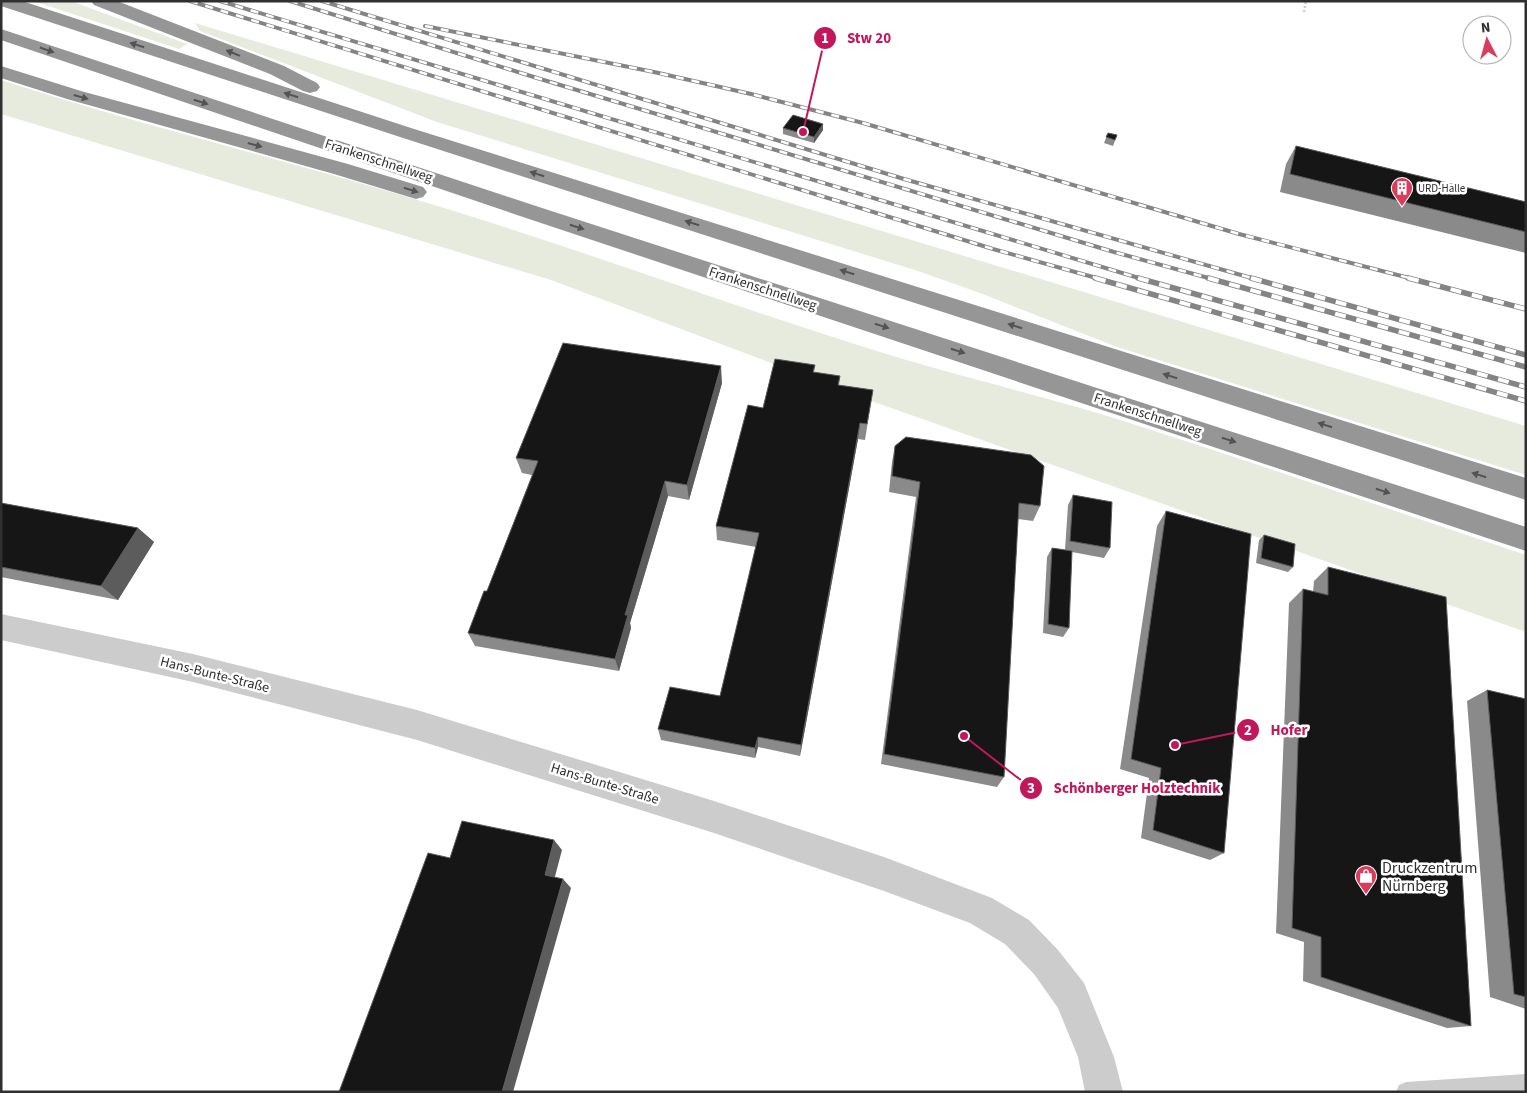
<svg xmlns="http://www.w3.org/2000/svg" width="1527" height="1093" font-family="'Source Sans 3',sans-serif">
	<style>
		.green { fill: #e6ebde }
		.lines { fill: none; stroke-linecap: round; stroke-linejoin: round }
		.path { stroke: #ccc; stroke-width: 2.5; stroke-dasharray: 2 2; stroke-linecap: butt }
		.lane { fill: #ccc; fill-rule: evenodd }
		.street { fill: #ccc; fill-rule: evenodd }
		.highway { fill: #969696; fill-rule: evenodd }
		.rail-far1-casing { stroke: #848484; stroke-width: 4 }
		.rail-casing { stroke: #848484; stroke-width: 5.5 }
		.rail-far1 { stroke: #fff; stroke-width: 2.5; stroke-dasharray: 8; stroke-linecap: butt }
		.rail { stroke: #fff; stroke-width: 4; stroke-dasharray: 11; stroke-linecap: butt }
		.wall { fill: #8a8a8a }
		.shaded-wall { fill: #5c5c5c }
		.building { fill: #161616; stroke: #5c5c5c }
		.oneway { fill: #535353 }
		.labels { text-anchor: middle; stroke-width: 5; stroke-linejoin: round; paint-order: stroke }
		.far-poi-label { font-size: 11px; fill: #2f2f2f; stroke: #fff; text-anchor: start }
		.street-label { font-size: 14px; fill: #2f2f2f; stroke: #fff }
		.near-poi-label { font-size: 16px; fill: #2f2f2f; stroke: #fff; text-anchor: start }
		.leader { fill: none; stroke: #c2185b; stroke-width: 2 }
		.callout-dot { fill: #c2185b; stroke: #fff; stroke-width: 2 }
		.mark-label { font-size: 15px; text-anchor: middle; font-weight: bold; fill: #fff }
		.callout-label { font-size: 15px; text-anchor: middle; font-weight: bold; fill: #c2185b; stroke: #fff; stroke-width: 5; stroke-linejoin: round; paint-order: stroke }
	</style>
	<rect width="100%" height="100%" fill="#fff"/>
	<path class="green" d="M33 1H71L187 44 179 49Z
		M195 23 1526 426V475L1117 347 980 293 918 271 437 122 200 31Z
		M1 80C146 127 295 162 441 207 584 251 724 303 867 348 949 374 1033 393 1114 418 1252 462 1389 509 1526 555V632L877 403 551 280 1 114Z"/>
	<g class="lines">
		<path class="path" d="M1304 12 1306 1"/>
		<path class="lane" d="M1526 1074V1092H1396L1399 1085 1406 1082Z"/>
		<path class="street" d="M1 614 193 654 417 710 714 801 884 857 992 898 1029 920 1058 950 1084 983 1114 1057 1123 1092H1085L1078 1057 1058 1008 1034 974 1005 944 970 923 884 891 714 833 417 740 193 682 1 640Z"/>
		<path class="highway" d="M1 1H22L411 128 1526 478V500L397 136 1 6Z
			M91 1H117L284 66 317 83 320 87 317 91 310 93 303 91 270 74 94 5Z
			M1 29 539 207 1526 527V551L523 217 1 40Z
			M1 66 81 91 348 164 423 187 427 192 423 197 416 199 334 174 67 99 1 78Z"/>
		<g class="rail-far1-casing">
			<path id="rail-far1" d="M190 1 993 249 1100 279
				M220 1 1142 279
				M290 1 537 78 1114 252 1212 279
				M322 1 904 179 1255 279
				M425 26 654 72 751 94 863 123 1239 234 1413 279"/>
		</g>
		<g class="rail-casing">
			<path id="rail" d="M1095 278 1526 401
				M1138 278 1526 387
				M1208 278 1526 367
				M1251 278 1526 355
				M1408 278 1526 309"/>
		</g>
		<use href="#rail-far1" class="rail-far1"/>
		<use href="#rail" class="rail"/>
	</g>
	<path class="wall" d="M783 128 823 130 814 143 783 134Z
		M1108 133 1117 135 1113 146 1104 143Z
		M1296 146 1526 202V253L1280 192 1286 164Z
		M815 365 814 372 840 376 839 385 873 390 865 440 858 439 800 756 758 747 755 758 661 740 658 729 720 696 756 547 717 540 716 526Z
		M722 383 689 500 668 496 630 623 631 628 619 671 475 646 468 633 487 591 532 475 522 473 516 458Z
		M895 446 1040 506 1033 521 1018 519 1004 777 997 787 881 764 916 497 889 492 892 462Z
		M1073 495 1110 548 1104 558 1072 552 1069 628 1063 637 1043 633 1047 557 1052 548 1065 550 1068 505Z
		M1 503 138 528 154 542 118 600 1 577Z
		M1166 511 1224 853 1210 860 1141 838 1149 778 1120 769 1157 526Z
		M1264 535 1293 567 1288 572 1256 563 1259 540Z
		M1328 567 1471 1026 1447 1028 1303 981 1304 942 1276 933 1289 603 1303 589 1313 592 1314 581Z
		M1487 690 1526 699V1009L1490 997 1467 701Z"/>
	<path class="shaded-wall" d="M823 124V130L814 143V137Z
		M721 366 722 383 689 500 687 485Z
		M860 423 858 439 800 756 801 745Z
		M665 481 668 496 630 623 631 628 619 671 615 659 625 615Z
		M138 528 154 542 118 600 101 586Z
		M758 737V747L755 758V748Z
		M554 840 562 850 553 884 545 875Z
		M563 879 571 888 513 1092H502Z"/>
	<path class="building" d="M793 115 823 124 814 137 783 128Z
		M1108 133 1117 135 1115 140 1106 137Z
		M1296 146 1526 202V232L1290 174Z
		M563 343 721 366 687 485 665 481 625 615H628L615 659 468 633 484 591H487L538 461 516 458Z
		M775 359 815 365 813 372 840 376 838 385 873 390 867 424 860 423 801 745 758 737 755 748 658 729 670 687 720 696 759 533 716 526 748 405 763 408Z
		M906 437 1031 455 1044 466 1040 506 1019 503 1004 777 884 754 920 482 892 476 895 446Z
		M1073 495 1112 502 1110 548 1070 541Z
		M1 503 138 528 101 586 1 567Z
		M1166 511 1251 534 1224 853 1153 830 1161 768 1131 759Z
		M1264 535 1295 544 1293 567 1261 558Z
		M1052 548 1072 551 1069 628 1048 624Z
		M1328 567 1446 597 1471 1026 1321 977V937L1292 928 1303 589 1328 595Z
		M1487 690 1526 699V997L1514 994Z
		M462 821 554 840 545 875 563 879 502 1092H339L428 853 450 858Z"/>
	<defs><path id="oneway-solid" d="M-6-.8H1V-3.2L6.5 0L1 3.2V.8H-6Z" transform="scale(1.25)"/></defs>
	<g class="oneway">
		<use href="#oneway-solid" transform="translate(137 45) rotate(-162)"/>
		<use href="#oneway-solid" transform="translate(47 50) rotate(19)"/>
		<use href="#oneway-solid" transform="translate(233 53) rotate(-158)"/>
		<use href="#oneway-solid" transform="translate(291 95) rotate(-162)"/>
		<use href="#oneway-solid" transform="translate(81 97) rotate(16)"/>
		<use href="#oneway-solid" transform="translate(201 102) rotate(18)"/>
		<use href="#oneway-solid" transform="translate(255 145) rotate(15)"/>
		<use href="#oneway-solid" transform="translate(537 174) rotate(-162)"/>
		<use href="#oneway-solid" transform="translate(411 190) rotate(17)"/>
		<use href="#oneway-solid" transform="translate(692 223) rotate(-162)"/>
		<use href="#oneway-solid" transform="translate(577 227) rotate(18)"/>
		<use href="#oneway-solid" transform="translate(847 272) rotate(-162)"/>
		<use href="#oneway-solid" transform="translate(882 326) rotate(18)"/>
		<use href="#oneway-solid" transform="translate(1015 326) rotate(-162)"/>
		<use href="#oneway-solid" transform="translate(958 351) rotate(18)"/>
		<use href="#oneway-solid" transform="translate(1170 376) rotate(-162)"/>
		<use href="#oneway-solid" transform="translate(1325 425) rotate(-162)"/>
		<use href="#oneway-solid" transform="translate(1229 440) rotate(18)"/>
		<use href="#oneway-solid" transform="translate(1479 475) rotate(-162)"/>
		<use href="#oneway-solid" transform="translate(1383 491) rotate(18)"/>
	</g>
	<defs>
		<g id="building-pin" transform="scale(1.125)"><path d="M0 17L-7.5 6A9.5 9.5 0 1 1 7.5 6Z" fill="#d83e5b" stroke="#fff"/><path d="M-4-6H4V6H1V3H-1V6H-4ZM-2.5-4.3h1.7v1.8h-1.7ZM.8-4.3h1.7v1.8H.8ZM-2.5-1h1.7V.8h-1.7ZM.8-1h1.7V.8H.8Z" fill="#fff"/></g>
		<g id="shop-pin" transform="scale(1.125)"><path d="M0 17L-7.5 6A9.5 9.5 0 1 1 7.5 6Z" fill="#d83e5b" stroke="#fff"/><path d="M-5-2.5h2.3a2.7 3.5 0 0 1 5.4 0H5L5.5 6h-11ZM-1.5-2.5h3a1.5 2.3 0 0 0-3 0Z" fill="#fff"/></g>
	</defs>
	<g fill-rule="evenodd">
		<use href="#building-pin" x="1402" y="188"/>
		<use href="#shop-pin" x="1366" y="876"/>
	</g>
	<g class="labels">
		<g class="far-poi-label">
			<text x="1418" y="192">URD-Halle</text>
		</g>
		<g class="street-label">
			<text transform="translate(379 160) rotate(18)" y="5">Frankenschnellweg</text>
			<text transform="translate(763 288) rotate(18)" y="5">Frankenschnellweg</text>
			<text transform="translate(1148 414) rotate(18)" y="5">Frankenschnellweg</text>
			<text transform="translate(215 674) rotate(14)" y="5">Hans-Bunte-Straße</text>
			<text transform="translate(605 783) rotate(17)" y="5">Hans-Bunte-Straße</text>
		</g>
		<g class="near-poi-label">
			<text x="1382" y="873">Druckzentrum<tspan x="1382" dy="18">Nürnberg</tspan></text>
		</g>
	</g>
	<path class="leader" d="M803 132L825 38M1175 745L1248 730M964 736L1031 788"/>
	<g class="callout-dot">
		<circle cx="803" cy="132" r="5"/>
		<circle cx="1175" cy="745" r="5"/>
		<circle cx="964" cy="736" r="5"/>
		<circle cx="825" cy="38" r="12"/>
		<circle cx="1248" cy="730" r="12"/>
		<circle cx="1031" cy="788" r="12"/>
	</g>
	<g class="mark-label">
		<text x="825" y="43">1</text>
		<text x="1248" y="735">2</text>
		<text x="1031" y="793">3</text>
	</g>
	<g class="callout-label">
		<text x="869" y="43">Stw 20</text>
		<text x="1289" y="735">Hofer</text>
		<text x="1137" y="793">Schönberger Holztechnik</text>
	</g>
	<rect width="1527" height="1093" fill="none" stroke="#2f2f2f" stroke-width="5"/>
	<g transform="translate(1487 40) rotate(354)"><circle r="24" fill="#ffffff" stroke="#acacac"/>
	<path d="M0-4L9 19L0 12L-9 19Z" fill="#d83e5b"/>
	<text y="-8" font-size="14" font-weight="bold" text-anchor="middle" fill="#2f2f2f">N</text>
	</g>
</svg>
